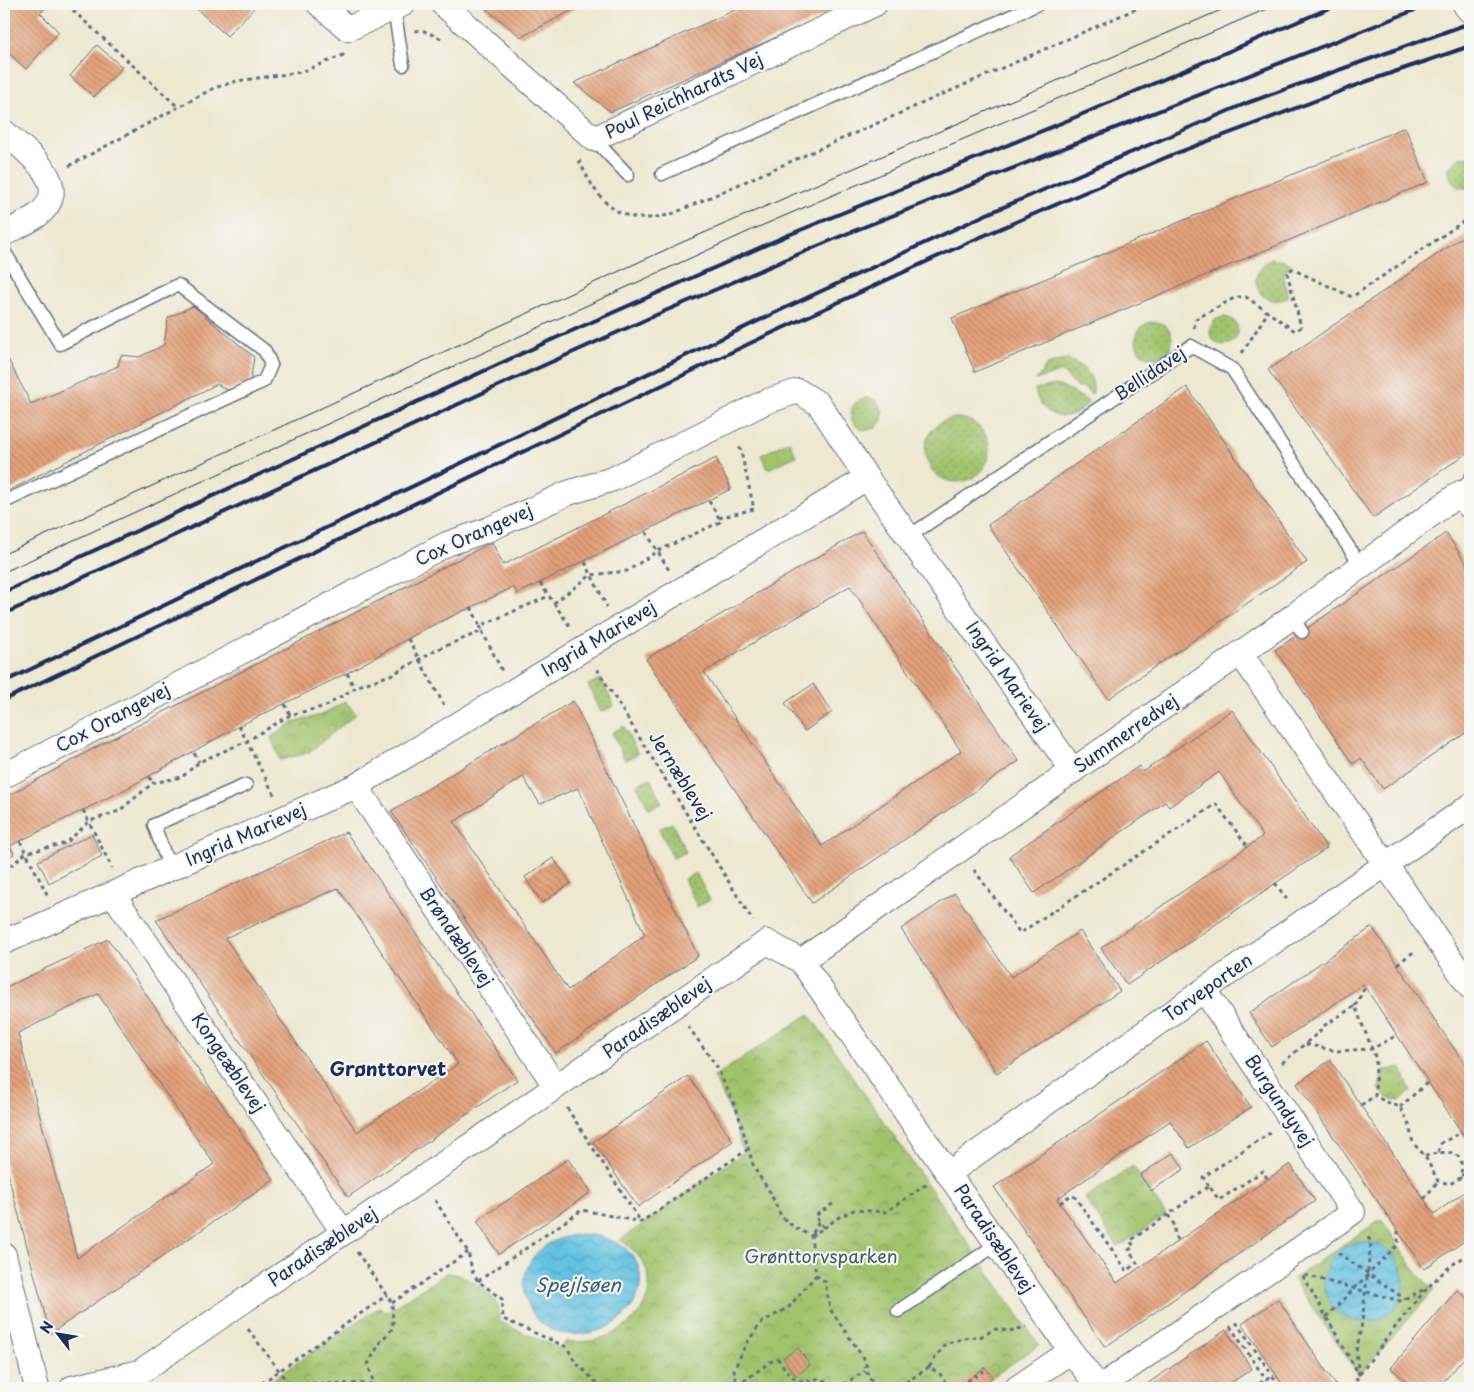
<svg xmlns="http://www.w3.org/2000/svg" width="1474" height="1392" font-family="'Playpen Sans',sans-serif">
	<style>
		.grass { fill: url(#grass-dots); stroke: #5e7864 }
		.park { fill: url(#park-crowns); stroke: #5e7864 }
		.garden { fill: #a0c26b; stroke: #5e7864 }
		.water { fill: url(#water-waves); stroke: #4078a0 }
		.building { fill: url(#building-back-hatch); fill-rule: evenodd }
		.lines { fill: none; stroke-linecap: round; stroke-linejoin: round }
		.lane-casing { stroke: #647086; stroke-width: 15 }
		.street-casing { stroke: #647086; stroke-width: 26 }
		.secondary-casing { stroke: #647086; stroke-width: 30 }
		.path { stroke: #647086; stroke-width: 3; stroke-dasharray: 4 4; stroke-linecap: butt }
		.lane { stroke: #fff; stroke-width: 12 }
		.street { stroke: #fff; stroke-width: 24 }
		.secondary { stroke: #fff; stroke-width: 28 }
		.tram { stroke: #1b2f5e; stroke-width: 1 }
		.rail { stroke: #1b2f5e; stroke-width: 4 }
		.labels { text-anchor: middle; stroke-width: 4.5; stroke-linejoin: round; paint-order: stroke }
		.street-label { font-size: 18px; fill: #1b2f5e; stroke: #f6f6f2 }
		.park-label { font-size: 18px; fill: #435b62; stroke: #f6f6f2 }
		.neighbourhood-label { font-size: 19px; font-weight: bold; fill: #1b2f5e; stroke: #f6f6f2 }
		.water-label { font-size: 19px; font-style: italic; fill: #315b86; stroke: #f6f6f2 }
	</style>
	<defs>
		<pattern id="grass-dots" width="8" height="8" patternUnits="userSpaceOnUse" patternTransform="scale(1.25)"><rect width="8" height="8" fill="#a0c26b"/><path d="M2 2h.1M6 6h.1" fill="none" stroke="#829e5b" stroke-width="1.8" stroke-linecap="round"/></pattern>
		<pattern id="park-crowns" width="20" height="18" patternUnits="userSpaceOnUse" patternTransform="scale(1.25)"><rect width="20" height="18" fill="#a0c26b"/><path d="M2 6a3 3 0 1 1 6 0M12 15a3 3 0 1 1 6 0" fill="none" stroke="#829e5b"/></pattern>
		<pattern id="water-waves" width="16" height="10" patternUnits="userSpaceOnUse" patternTransform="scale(1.25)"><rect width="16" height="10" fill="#64c2e2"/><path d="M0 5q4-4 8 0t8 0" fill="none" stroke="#529eba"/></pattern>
		<pattern id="building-back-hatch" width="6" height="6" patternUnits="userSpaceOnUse" patternTransform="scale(1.25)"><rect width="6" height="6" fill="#e3a17a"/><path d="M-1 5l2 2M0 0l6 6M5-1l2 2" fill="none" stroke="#b78467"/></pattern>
	</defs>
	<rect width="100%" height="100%" fill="#f6f6f2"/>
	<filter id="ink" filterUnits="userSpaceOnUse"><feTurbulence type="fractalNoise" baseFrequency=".02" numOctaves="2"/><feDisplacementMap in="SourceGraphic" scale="10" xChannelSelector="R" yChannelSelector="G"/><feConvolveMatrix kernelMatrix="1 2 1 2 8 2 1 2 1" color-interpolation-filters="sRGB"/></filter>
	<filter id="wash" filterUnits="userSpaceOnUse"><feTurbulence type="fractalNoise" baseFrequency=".0096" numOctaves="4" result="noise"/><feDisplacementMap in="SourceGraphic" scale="20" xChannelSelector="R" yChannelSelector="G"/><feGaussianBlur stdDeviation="1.12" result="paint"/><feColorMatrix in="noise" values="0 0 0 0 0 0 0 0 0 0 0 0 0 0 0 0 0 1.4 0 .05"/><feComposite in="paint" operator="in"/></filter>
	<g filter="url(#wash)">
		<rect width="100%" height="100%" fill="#ede8cf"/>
		<path class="grass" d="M1466 156 1470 158V187C1456 191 1449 181 1449 168L1459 157Z
			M1272 259 1286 261 1293 266 1283 272 1288 298C1258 310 1242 273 1272 259Z
			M1210 331a14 14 0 1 1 28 0a14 14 0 1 1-28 0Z
			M1136 340a18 18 0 1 1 36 0a18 18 0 1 1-36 0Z
			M1066 359C1081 363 1097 376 1092 394L1082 387 1077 388 1062 371 1036 380 1047 365Z
			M1056 385 1070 390 1089 402C1070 425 1041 420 1035 389Z
			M851 414a16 16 0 1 1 32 0a16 16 0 1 1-32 0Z
			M925 450a32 32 0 1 1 64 0a32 32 0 1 1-64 0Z
			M601 679 614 706 601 712 588 685Z
			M624 726 638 754 625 761 612 733Z
			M650 778 662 803 649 809 637 785Z
			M672 823 686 852 673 858 659 829Z
			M696 873 710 900 697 907 684 879Z"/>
		<path class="park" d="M345 701 356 714 308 753 280 760 271 737 296 721 322 715Z
			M809 1014 1039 1345 976 1388H260L379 1307 386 1312 447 1273C461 1272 495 1293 499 1308 500 1311 499 1316 499 1320L506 1325 561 1349 566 1341C628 1350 686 1283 620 1240L743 1153 732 1115 714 1077Z
			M1400 1067 1411 1091 1401 1101 1387 1098 1379 1089 1383 1071Z
			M1133 1166 1166 1215 1118 1247 1085 1198Z
			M1381 1219 1417 1273 1434 1290 1359 1375 1293 1279Z"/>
		<path class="garden" d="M789 441 796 456 768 469 761 455Z"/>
		<path class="water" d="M581 1234C675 1239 648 1341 567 1334 531 1331 511 1285 534 1256 545 1242 564 1236 581 1234Z
			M1324 1282a40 40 0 1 1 80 0a40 40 0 1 1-80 0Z"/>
		<g id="blocks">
			<path class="building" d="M4 4H49L40 13 59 32 26 69 4 49Z
				M191 4H258L227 36Z
				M487 4H584L521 37 483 6Z
				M748 4 847 5 611 112 574 83Z
				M97 45 122 67 94 97 70 76Z
				M1405 127 1428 182 975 372 952 318Z
				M1470 232V451L1373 518 1268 370Z
				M193 306 254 357 250 383 227 390 217 384 4 493V351L31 404 118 366 121 355 139 357 164 345 168 318Z
				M1187 387 1307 562 1108 699 988 525Z
				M716 458 731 489 517 594 514 587 427 628 347 673 239 726 126 789 10 846 14 854 4 859V798L102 744 492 542 503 565Z
				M862 531 1019 761 812 903 646 659ZM850 586 961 751 822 846 704 672Z
				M1446 533 1470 569V730L1383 789 1361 758 1353 764 1275 650Z
				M813 684 832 712 805 731 785 703Z
				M573 701 698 956 556 1053 391 811ZM523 777 540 804 578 788 645 935 568 990 454 822Z
				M1232 710 1327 848 1127 985 1101 948 1263 836 1219 772 1169 807 1165 802 1034 893 1009 856 1139 766 1143 772Z
				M346 832 517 1080 348 1197 156 920ZM338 888 458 1064 357 1132 225 938Z
				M92 834 102 856 49 883 38 861Z
				M553 858 571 883 542 903 525 877Z
				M955 893 1011 977 1080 931 1120 991 997 1073 901 929Z
				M1372 927 1470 1072V1145L1363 984 1272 1047 1249 1013Z
				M108 939 274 1180 50 1334 4 1159V988ZM98 994 214 1164 77 1258 18 1033Z
				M1206 1041 1251 1107 1189 1148 1170 1121 1057 1199 1117 1283 1290 1164 1315 1201 1105 1347 994 1187Z
				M1330 1060 1434 1214 1470 1188V1237L1424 1269 1297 1084Z
				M688 1076 733 1141 638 1207 593 1142Z
				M1173 1153 1184 1169 1151 1191 1140 1175Z
				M568 1159 591 1192 499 1254 477 1221Z
				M1457 1290 1470 1301V1351L1438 1388H1400L1406 1381 1391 1368Z
				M1278 1299 1337 1387 1336 1388H1285L1242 1324Z
				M1226 1330 1252 1369 1223 1388H1141Z
				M798 1348 810 1365 796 1376 783 1358Z
				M985 1367 993 1377 977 1388H956Z"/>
		</g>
	</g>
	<g filter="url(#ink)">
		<use href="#blocks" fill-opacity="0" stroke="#647086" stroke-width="1"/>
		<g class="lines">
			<g class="lane-casing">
				<path id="lane" d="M394 8 403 65
					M594 139 628 175
					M662 174 1038 4
					M4 251 60 344 178 285 265 351 271 365 264 381 4 502
					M1460 493 1470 479
					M908 537 1191 346 1232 369 1361 566
					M1292 617 1302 632
					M170 869 154 825 246 785
					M898 1311 997 1244"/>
			</g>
			<g class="street-casing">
				<path id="street" d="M319 4 348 29 403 4
					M443 4 594 139 875 4
					M4 132C25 151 76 185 38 215 28 222 15 228 4 234
					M1240 653 1470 987
					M4 776 447 544 487 530 568 493 613 479 765 402 798 391 819 404 867 478 1073 771
					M356 786 556 1087
					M113 894 343 1232
					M4 942 356 786 867 478
					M801 961 1292 617 1460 493 1470 507
					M949 1173 1204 990 1470 806
					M4 1255 37 1388
					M72 1388 140 1372 767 942 801 961 1071 1351
					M1017 1388 1071 1351 1099 1388 1353 1212 1204 990"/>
			</g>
			<g class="secondary-casing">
				<path id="secondary" d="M1467 4 1470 8"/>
			</g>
			<path class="path" d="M67 5 177 106
				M415 31 422 30 442 39
				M579 160C599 204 620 228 672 214L1147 4
				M69 166 214 88 237 81 301 72 346 54
				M1194 328 1196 319 1236 297H1246L1295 331 1301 327 1287 272 1292 269 1352 297 1470 217
				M1242 353 1268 312
				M709 501 719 518
				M646 532 669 570
				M585 562 607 607
				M540 583 571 628
				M554 603 591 575 627 571 658 551 720 522 719 518 754 509 739 443
				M471 607 480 626
				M482 631 502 671
				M408 639 444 705
				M597 669 753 921
				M347 673 354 688
				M285 704 290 715
				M239 726 262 772
				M194 753 199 762
				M149 777 153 783
				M265 777 275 796
				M83 810 112 868
				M20 841 48 896
				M974 870 1020 933 1216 804 1248 847
				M4 871 26 853 66 843 90 821 119 811 153 783 182 777 199 762 247 741 290 715 326 706 358 686 393 674 438 649 482 631 480 626 549 596
				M1275 883 1288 901
				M1397 964 1415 951
				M1355 1006 1365 987
				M688 1026 717 1067 738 1113 754 1168 770 1192 781 1216 794 1227 811 1236 816 1275 789 1307 761 1323 746 1344 734 1370 737 1386 735 1388
				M1306 1044 1335 1051 1372 1049 1397 1035
				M1282 1063 1318 1033 1325 1025 1355 1006 1376 1059 1375 1096 1386 1102 1400 1107 1409 1125 1413 1143 1425 1156 1438 1181 1450 1184 1460 1178C1468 1148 1446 1150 1425 1156
				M1361 1105 1375 1096
				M1400 1107 1428 1082
				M567 1108 641 1222
				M1438 1152 1441 1143 1462 1132
				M1461 1175 1470 1174
				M1209 1186 1203 1177 1270 1133
				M1424 1199 1438 1181
				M435 1200 468 1252 473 1274 478 1281 502 1299 503 1319 567 1347 575 1362 600 1386 610 1388
				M1060 1203 1071 1195 1075 1197 1127 1271 1137 1263 1129 1250 1134 1246 1130 1241 1209 1186 1219 1200 1263 1171 1268 1180
				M1168 1215 1175 1226 1174 1234 1178 1241
				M824 1228 839 1217 854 1210 886 1212 927 1184
				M813 1233 819 1221
				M811 1236 824 1228 815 1216 834 1203
				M357 1252 392 1303 393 1328 381 1341 368 1364 375 1388
				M1338 1253 1405 1299
				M816 1275 825 1282 830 1309 865 1360 868 1377 876 1385 891 1387 902 1385 929 1367 940 1374 949 1388
				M1305 1275 1400 1301 1427 1288
				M1303 1276 1358 1373
				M478 1281 582 1210 641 1222 747 1150
				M392 1303 468 1252
				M1326 1317 1398 1244V1231
				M1236 1322 1272 1375
				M1230 1326 1266 1380
				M248 1329 292 1388
				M929 1367 945 1344 969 1337H980L995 1329 1009 1331 1026 1327
				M1359 1375 1356 1352 1362 1323 1371 1242 1366 1234
				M288 1383 374 1384
				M737 1386 770 1362 778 1359C791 1377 795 1386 819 1378L838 1388 865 1371
				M255 1388 387 1295
				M966 1388 971 1385
				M973 1388 968 1381 984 1371
				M1253 1388 1272 1375 1276 1381 1271 1388
				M1352 1388 1359 1375C1384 1344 1435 1266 1470 1255"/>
			<use href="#lane" class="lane"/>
			<use href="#street" class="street"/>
			<use href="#secondary" class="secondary"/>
			<path class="tram" d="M4 554 676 245 1235 4
				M4 572 754 229 1278 4"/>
			<path class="rail" d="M4 592 549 341 786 236 1071 119 1339 4
				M4 614 489 390 665 311 846 234 1430 4
				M4 682 785 308 987 214 1247 103 1470 23
				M4 700 759 339 969 242 1174 154 1365 82 1470 46"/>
		</g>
	</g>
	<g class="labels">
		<g class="street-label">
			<text transform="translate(684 96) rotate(-26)" y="6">Poul Reichhardts Vej</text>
			<text transform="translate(1150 374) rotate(-34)" y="6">Bellidavej</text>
			<text transform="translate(474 535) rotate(-24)" y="6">Cox Orangevej</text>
			<text transform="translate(599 639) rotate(-31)" y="6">Ingrid Marievej</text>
			<text transform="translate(1007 677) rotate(55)" y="6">Ingrid Marievej</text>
			<text transform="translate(113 718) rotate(-28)" y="6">Cox Orangevej</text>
			<text transform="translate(1126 734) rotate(-35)" y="6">Summerredvej</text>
			<text transform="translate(680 776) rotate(58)" y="6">Jernæblevej</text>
			<text transform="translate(246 835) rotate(-24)" y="6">Ingrid Marievej</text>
			<text transform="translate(456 937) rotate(56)" y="6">Brøndæblevej</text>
			<text transform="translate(1208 988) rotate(-35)" y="6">Torveporten</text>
			<text transform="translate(657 1018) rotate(-35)" y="6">Paradisæblevej</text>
			<text transform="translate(228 1063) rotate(56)" y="6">Kongeæblevej</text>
			<text transform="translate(1279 1101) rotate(56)" y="6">Burgundyvej</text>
			<text transform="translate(994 1239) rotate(56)" y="6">Paradisæblevej</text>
			<text transform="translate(323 1247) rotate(-34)" y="6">Paradisæblevej</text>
		</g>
		<g class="park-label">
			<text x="821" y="1263">Grønttorvsparken</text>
		</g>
		<g class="neighbourhood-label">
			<text x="388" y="1076">Grønttorvet</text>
		</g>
		<g class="water-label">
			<text x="578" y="1292">Spejlsøen</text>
		</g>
	</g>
	<rect width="1474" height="1392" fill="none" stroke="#f6f6f2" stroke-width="20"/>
	<g transform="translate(58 1334) rotate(301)" stroke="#f6f6f2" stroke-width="4" paint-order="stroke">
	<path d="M0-4L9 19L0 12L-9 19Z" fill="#1b2f5e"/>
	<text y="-8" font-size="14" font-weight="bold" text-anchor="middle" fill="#1b2f5e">N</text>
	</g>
</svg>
